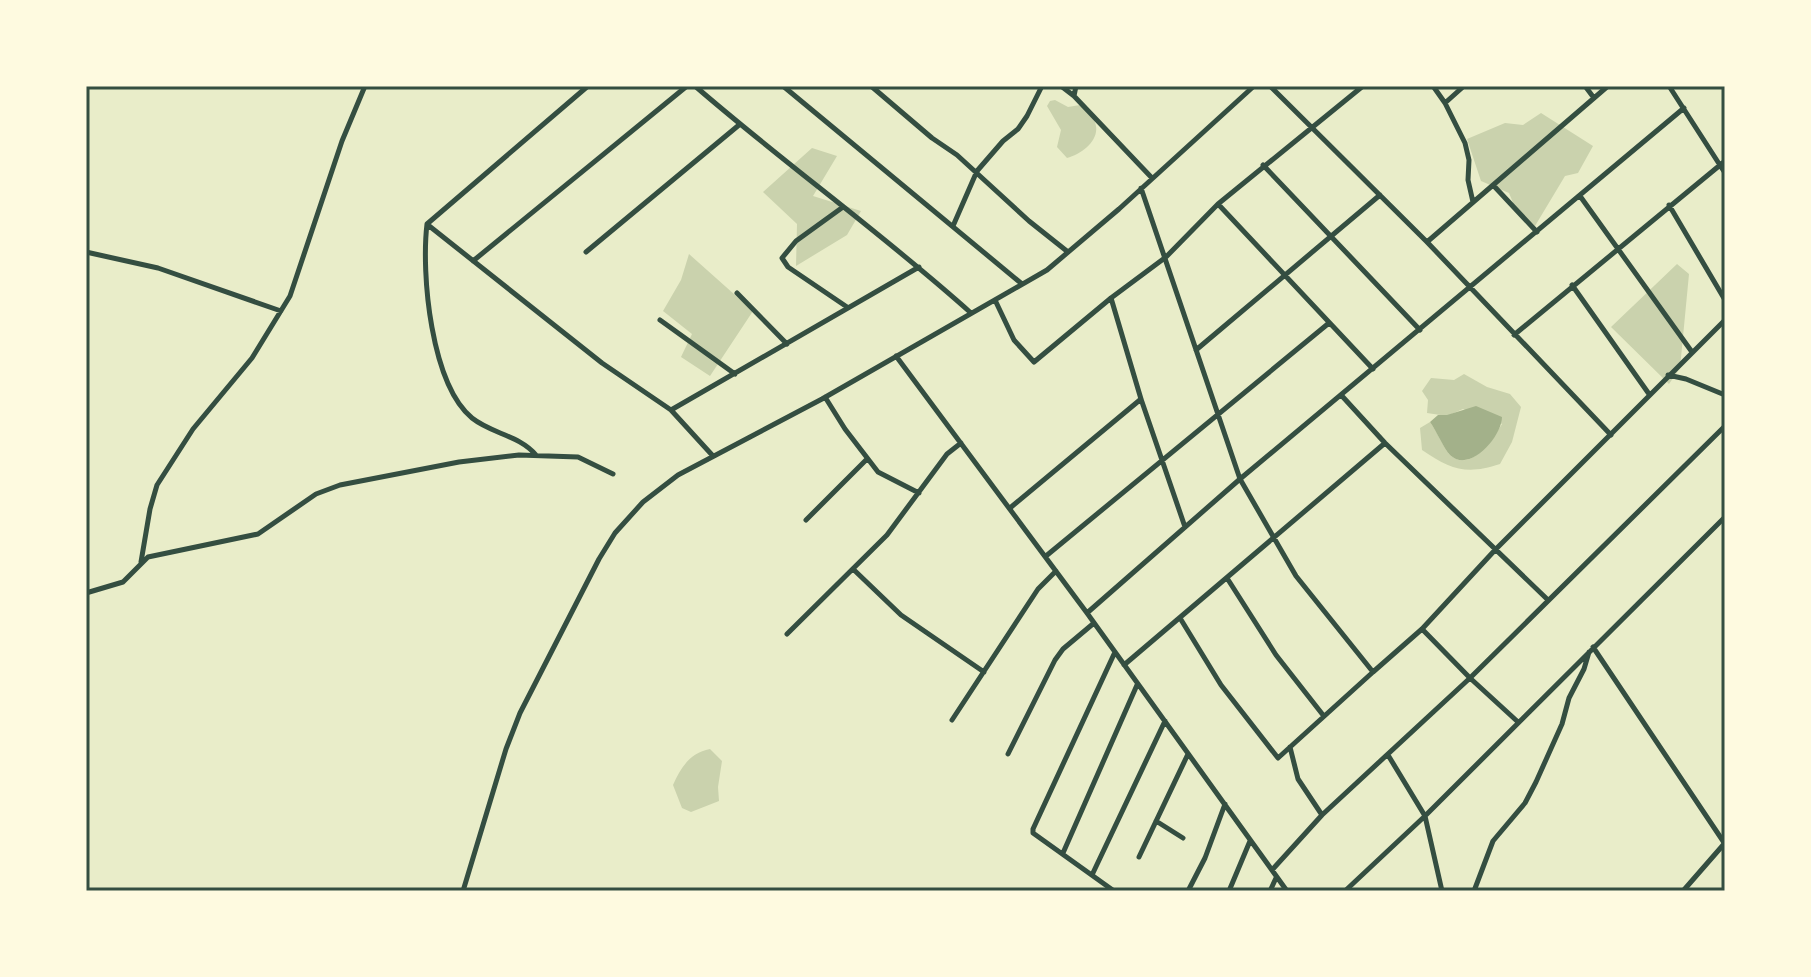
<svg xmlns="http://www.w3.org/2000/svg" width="1811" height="977" font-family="Mulish,sans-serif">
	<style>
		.green { fill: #cad2ad }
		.water { fill: #a3b18a }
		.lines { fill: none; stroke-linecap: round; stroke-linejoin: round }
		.minor { stroke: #344e41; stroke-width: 5 }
		.neatline { fill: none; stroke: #344e41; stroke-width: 3 }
	</style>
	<rect width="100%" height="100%" fill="#e9edc9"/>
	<path class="green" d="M1055 100 1068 107 1080 105C1084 109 1091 114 1094 120 1103 138 1083 154 1067 158L1057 147 1061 130 1047 106 1050 101Z
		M1541 113 1593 146 1578 173 1565 176 1535 226 1516 210 1509 193 1481 181 1467 139 1505 123 1523 125Z
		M812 148 837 156 813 196 861 211 847 235 796 266 797 224 763 192Z
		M689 254 753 311 710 376 681 357 692 334 663 311 681 280Z
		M1677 264 1689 274 1680 368 1669 384 1611 327Z
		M1464 374 1487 387 1510 394 1521 407 1512 442 1500 464C1467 475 1451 470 1422 450L1420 428 1430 422C1436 430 1444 448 1449 454 1470 475 1493 438 1502 424L1463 409 1447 416 1427 413 1428 400 1422 391 1431 378 1454 380Z
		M710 749 722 761 718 787 719 801 691 812 682 808 673 785C681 767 690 753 710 749Z"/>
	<path class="water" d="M1476 406 1502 417C1502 436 1470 474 1450 455 1444 449 1436 430 1430 422L1438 415H1447Z"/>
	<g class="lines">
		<path class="minor" d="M695 86C785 164 882 233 971 313
			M783 86 1022 284
			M871 86 932 138 957 155 1029 221 1068 252
			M1061 86 1074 96
			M1076 86 1074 96 1152 178
			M1270 86 1427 242 1611 435
			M1433 86 1445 103
			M1464 86 1445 103 1465 143 1469 160 1468 180 1473 202
			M1585 86 1594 98
			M1669 86 1725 173
			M1263 165 1420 330
			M1493 185 1537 232
			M1141 188 1240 479 1296 576 1373 672 1422 629 1495 550 1725 320
			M1580 196 1692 352
			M1218 204 1373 369
			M1669 205 1725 300
			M843 207 796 241 782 258 788 267 847 307
			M428 225 602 363 671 410
			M953 226 977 171 1003 141 1018 129 1027 116 1042 86
			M1427 242 1608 86
			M86 252 158 268 281 311
			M586 252 739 125
			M473 261 687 86
			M1572 285 1649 394
			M737 293 787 344
			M1111 298 1141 399 1185 527
			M995 300 1014 340 1034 362 1111 298 1166 257 1218 204 1363 86
			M660 320 735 374
			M1514 335 1725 161
			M1196 350 1380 195
			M896 356 1087 613 1287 891
			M1668 375 1686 379 1725 395
			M1342 396 1385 443 1548 600
			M825 397 845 429 878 472 919 493
			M536 455C519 435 492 434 472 418 431 384 421 274 427 224L588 86
			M713 456 671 410 919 267
			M1010 508 1141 399
			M806 520 867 459
			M1046 556 1329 323
			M141 562 150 509 157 485 193 429 252 358 290 296 342 141 365 86
			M853 569 901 615 984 672
			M1227 578 1276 655 1323 715
			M86 593 123 582 148 557 258 534 316 494 340 485 459 462 519 455 578 457 613 474
			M1087 613 1240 479 1684 108
			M1180 618 1221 685 1278 758 1373 672
			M1422 629 1470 678 1518 722
			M787 634 887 535 947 454 961 443
			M1593 647 1725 844
			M1124 665 1385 443
			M952 720 1038 589 1056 571
			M1008 754 1055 660 1063 649 1094 623
			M1322 815 1470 678 1725 426
			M1156 821 1183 838
			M1063 853 1137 685
			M1139 857 1188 754
			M1272 870 1322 815 1298 779 1290 747
			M1092 875 1165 721
			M463 891 506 749 520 713 599 559 615 533 643 502 678 475 822 399 1047 270 1119 209 1254 86
			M1114 891 1033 833V829L1115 652
			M1188 891 1205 858 1225 804
			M1229 891 1250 841
			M1270 891 1276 878
			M1345 891 1425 816 1388 755
			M1442 891 1425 816 1725 517
			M1474 891 1493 841 1525 803 1536 782 1562 724 1569 698 1584 669 1589 652
			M1683 891 1724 844"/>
	</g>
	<rect width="1811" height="977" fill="none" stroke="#fefae0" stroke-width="176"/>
	<rect x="88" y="88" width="1635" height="801" class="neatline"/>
</svg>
